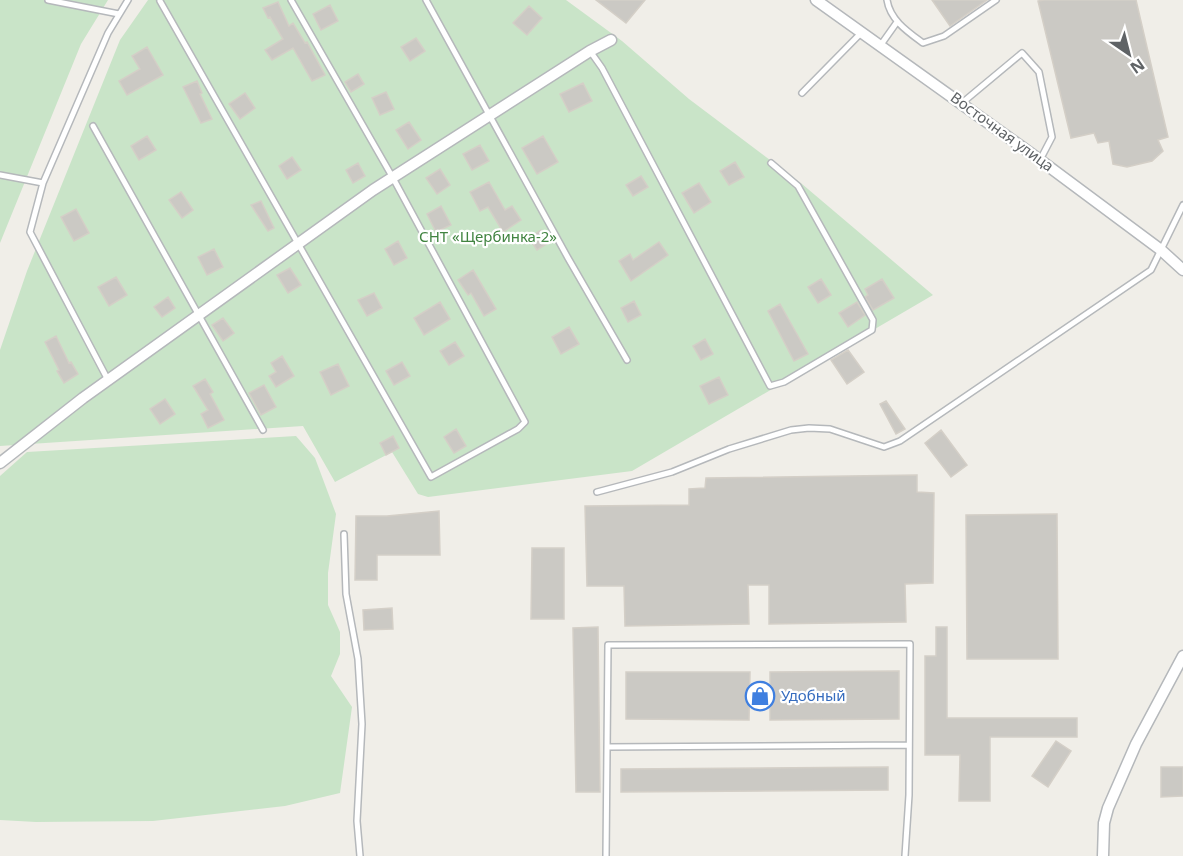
<svg xmlns="http://www.w3.org/2000/svg" width="1183" height="856" font-family="'Noto Sans',sans-serif">
	<style>
		.green { fill: #c9e4c8 }
		.building { fill: #cbc9c4; stroke: #d4cfc7; stroke-width: 1.5 }
		.lines { fill: none; stroke-linecap: round; stroke-linejoin: round }
		.lane-casing { stroke: #b5b8bb; stroke-width: 8 }
		.street-casing { stroke: #b5b8bb; stroke-width: 13 }
		.lane { stroke: #fff; stroke-width: 5 }
		.street { stroke: #fff; stroke-width: 10 }
		.labels { text-anchor: middle; stroke-width: 4.5; stroke-linejoin: round; paint-order: stroke }
		.street-label { font-size: 15px; fill: #5f6366; stroke: #fff }
		.park-label { font-size: 15px; fill: #418441; stroke: #fff }
		.shop-label { font-size: 15px; fill: #366cbe; stroke: #fff; text-anchor: start }
	</style>
	<rect width="100%" height="100%" fill="#f0eee8"/>
	<path class="green" d="M0 0H108L81 44 0 243Z
		M148 0H566L622 41 689 99 802 184 933 295 632 471 428 497 418 494 392 452 335 482 303 426 0 446V350L27 271 120 40Z
		M296 436 315 458 336 514 328 573V605L340 632V654L331 676 352 707 340 793 285 806 153 821 36 822 0 820V476L27 452Z"/>
	<path class="building" d="M596 0H645L626 23Z
		M932 0H987L950 26Z
		M1044 0H1136L1168 137 1158 140 1163 151 1152 161 1127 167 1113 164 1109 141 1098 143 1094 133 1071 138 1038 1Z
		M278 2 289 26 293 23 305 43 307 42 325 75 312 81 293 48 272 60 265 50 283 39 270 17 268 18 263 8Z
		M330 5 338 21 321 30 313 14Z
		M529 6 542 18 527 35 513 23Z
		M416 38 425 51 410 61 401 47Z
		M147 47 163 75 127 95 119 81 140 69 132 56Z
		M358 74 364 84 351 92 345 82Z
		M197 81 202 93 200 94 212 119 201 123 183 87Z
		M583 83 592 101 569 112 560 94Z
		M386 92 394 109 380 115 372 98Z
		M245 93 255 108 240 119 229 104Z
		M409 122 421 140 408 149 396 130Z
		M147 136 156 150 139 160 131 146Z
		M543 136 558 162 537 174 522 148Z
		M480 145 489 161 472 170 463 154Z
		M292 157 301 170 287 179 279 166Z
		M735 162 744 177 729 185 720 171Z
		M358 163 365 176 353 183 346 170Z
		M440 169 450 185 437 194 426 178Z
		M641 176 648 187 633 196 626 185Z
		M489 182 505 210 512 206 521 220 503 232 488 207 480 211 470 192Z
		M699 183 711 202 694 213 682 193Z
		M181 192 193 210 182 218 169 200Z
		M261 201 274 228 268 231 251 205Z
		M441 206 451 225 436 232 427 214Z
		M76 209 89 233 74 241 61 217Z
		M541 230 548 243 537 250 529 238Z
		M398 241 407 258 394 265 385 249Z
		M659 242 668 255 631 281 619 261 630 254 633 260Z
		M214 249 223 267 207 275 198 257Z
		M290 268 301 285 288 293 277 275Z
		M473 270 496 309 484 316 471 293 468 295 458 280Z
		M116 277 127 295 109 306 98 287Z
		M821 279 831 295 818 303 808 287Z
		M882 279 894 298 873 310 865 297 868 295 865 289Z
		M374 293 382 308 367 316 358 300Z
		M168 297 175 308 162 317 154 307Z
		M634 301 641 315 628 322 621 308Z
		M440 302 450 319 424 335 414 318Z
		M857 302 865 315 848 327 839 313Z
		M780 304 808 354 794 361 768 311Z
		M223 318 234 333 223 341 212 325Z
		M569 327 579 344 561 354 552 337Z
		M56 336 69 363 71 362 78 374 64 383 57 371 59 370 45 342Z
		M705 339 713 354 701 360 693 346Z
		M455 342 464 356 449 365 440 351Z
		M848 350 864 372 847 384 831 360Z
		M282 356 294 376 276 387 269 376 276 372 271 363Z
		M402 362 410 376 394 385 386 371Z
		M338 364 349 386 331 395 320 372Z
		M719 377 728 395 709 404 700 386Z
		M205 379 213 392 210 394 224 420 208 428 201 414 208 410 193 386Z
		M264 385 276 407 261 415 249 393Z
		M165 399 175 414 160 424 150 409Z
		M886 401 905 429 896 434 880 404Z
		M456 429 466 446 454 453 444 437Z
		M941 430 967 465 951 477 925 443Z
		M393 436 399 448 386 455 380 443Z
		M917 475V492L934 493 933 583 905 584 906 622 769 624V585H748L749 624 625 626 624 586H587L585 506 689 505V489L705 488 706 478Z
		M439 511 440 555H377V580H355L356 516H387Z
		M1057 514 1058 659H967L966 515Z
		M532 548H564V619H531Z
		M392 608 393 629 364 630 363 610Z
		M598 627 600 792H576L573 628Z
		M936 627H947V718H1077V737H990V801H959L960 755H925V656H936Z
		M899 671V719L770 720V672Z
		M626 672H750L749 720 626 719Z
		M1056 741 1071 751 1048 787 1032 776Z
		M888 767V790L621 792V769Z
		M1161 767H1183V796L1161 797Z"/>
	<g class="lines">
		<g class="lane-casing">
			<path id="lane" d="M48 0 119 14
				M426 0 568 258 627 360
				M887 0C890 20 908 32 923 43L944 36 996 0
				M160 1 431 477 518 429 525 422 393 178 291 0
				M880 46 897 22
				M590 51 602 68 770 386 784 382 872 330 873 320 798 186 771 163
				M802 93 862 32
				M962 103 1022 53 1039 72 1052 137 1040 160
				M93 126 263 430
				M0 175 43 183
				M108 380 30 232 43 183 108 33 128 0
				M597 492 672 472 729 449 791 430 809 428 830 429 884 447 900 441 1151 270 1183 205
				M344 534 346 594 358 659 362 724 357 821 360 856
				M607 747 909 745
				M606 856 608 645 910 644 909 795 905 856"/>
		</g>
		<g class="street-casing">
			<path id="street" d="M816 0 1040 160 1161 250 1183 270
				M0 463 83 398 373 190 590 51 611 40
				M1103 856 1104 823 1108 808 1136 744 1183 656"/>
		</g>
		<use href="#lane" class="lane"/>
		<use href="#street" class="street"/>
	</g>
	<defs>
		<g id="shop-ring" transform="scale(1.5)"><circle r="9.5" fill="#fff" stroke="#3f7fe0" stroke-width="1.5"/><path d="M-5-2.5h2.3a2.7 3.5 0 0 1 5.4 0H5L5.5 6h-11ZM-1.5-2.5h3a1.5 2.3 0 0 0-3 0Z" fill="#3f7fe0"/></g>
	</defs>
	<g fill-rule="evenodd">
		<use href="#shop-ring" x="760" y="696"/>
	</g>
	<g class="labels">
		<g class="street-label">
			<text transform="translate(1002 132) rotate(36)" y="5">Восточная улица</text>
		</g>
		<g class="park-label">
			<text x="488" y="242">СНТ «Щербинка-2»</text>
		</g>
		<g class="shop-label">
			<text x="781" y="701">Удобный</text>
		</g>
	</g>
	<g transform="translate(1129 54) rotate(145)" stroke="#ffffff" stroke-width="4.5" paint-order="stroke">
	<path d="M0-4.5L10 22L0 15L-10 22Z" fill="#5f6366"/>
	<text y="-9" font-size="16" font-weight="bold" text-anchor="middle" fill="#5f6366">N</text>
	</g>
</svg>
